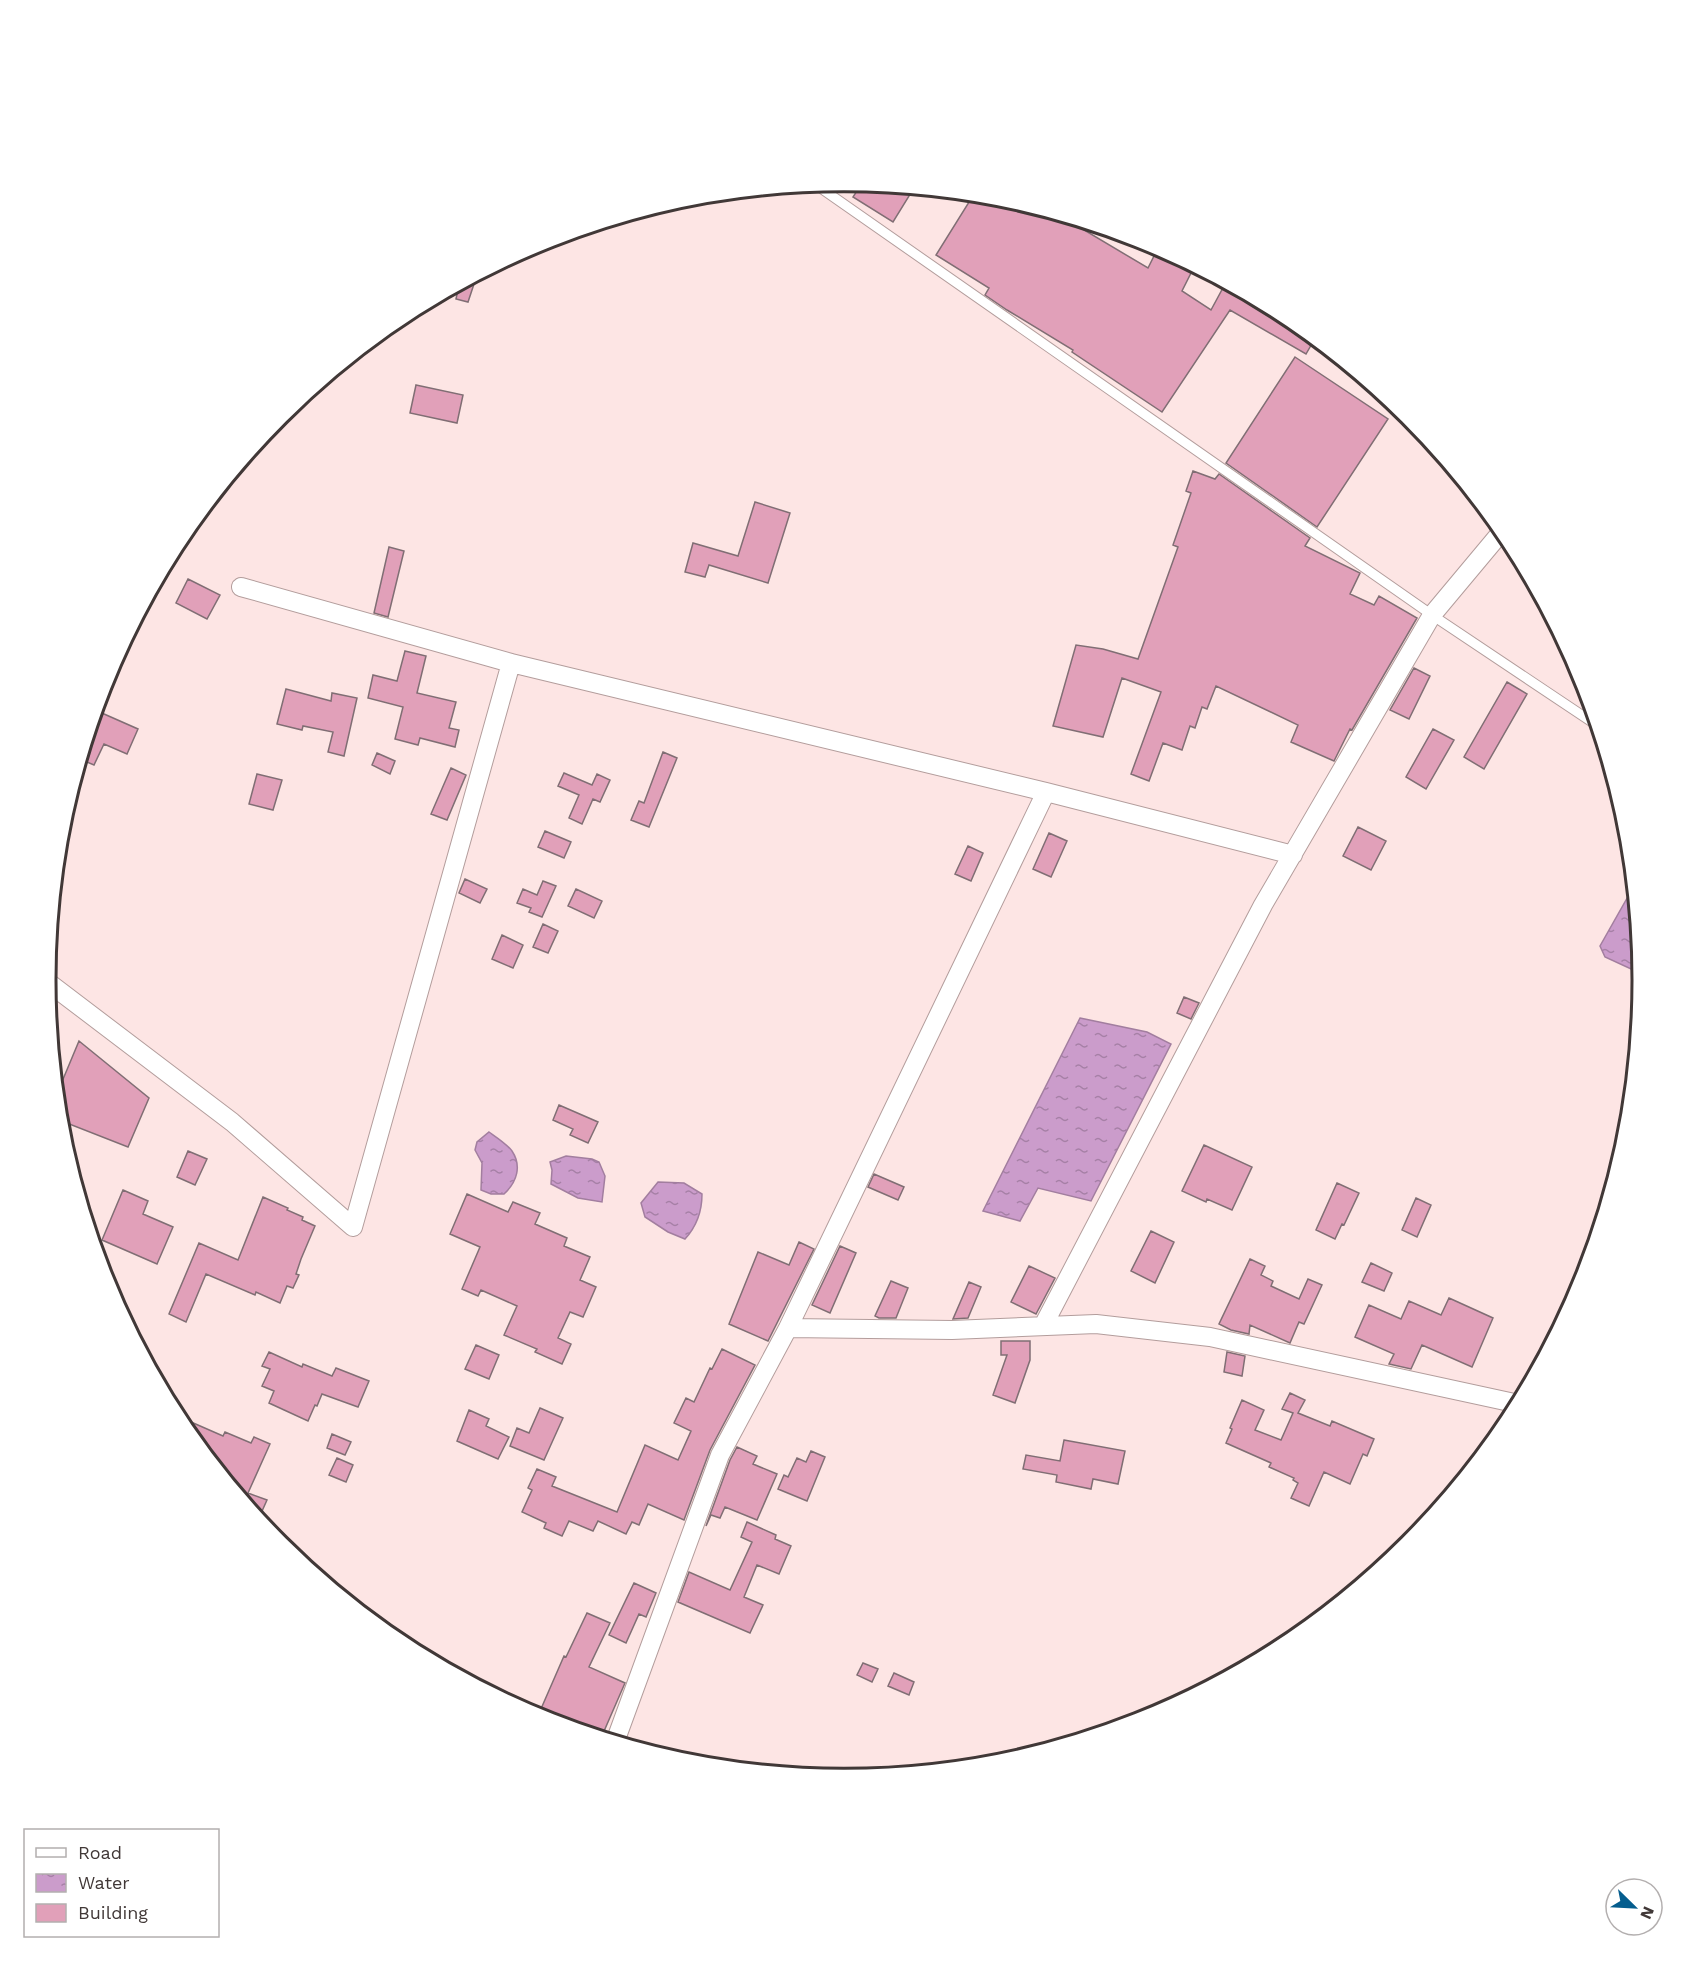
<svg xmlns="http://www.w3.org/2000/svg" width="1688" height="1961" font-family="'Work Sans',sans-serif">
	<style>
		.industrial { fill: url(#industrial-furrows) }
		.water { fill: url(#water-ripples); stroke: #a27e9f; stroke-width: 1.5 }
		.building { fill: #e1a0b9; stroke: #806e74; stroke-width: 1.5 }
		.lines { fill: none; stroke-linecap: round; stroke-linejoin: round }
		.lane-casing { stroke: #b39d9c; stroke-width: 11 }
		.street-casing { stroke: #b39d9c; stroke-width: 20 }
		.lane { stroke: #fff; stroke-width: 9 }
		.street { stroke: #fff; stroke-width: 18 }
		.rim { fill: none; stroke: #413837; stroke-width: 3 }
	</style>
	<defs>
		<pattern id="industrial-furrows" width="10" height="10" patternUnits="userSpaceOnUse" patternTransform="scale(1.5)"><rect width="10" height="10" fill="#f7d7d5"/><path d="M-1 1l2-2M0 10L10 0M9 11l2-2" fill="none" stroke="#d5b9b7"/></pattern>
		<pattern id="water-ripples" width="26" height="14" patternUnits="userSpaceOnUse" patternTransform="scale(1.5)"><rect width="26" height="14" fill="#cb9ccb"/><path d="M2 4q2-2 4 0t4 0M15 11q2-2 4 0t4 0" fill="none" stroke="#a680a6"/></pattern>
	</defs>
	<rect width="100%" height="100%" fill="#fde5e4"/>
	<path class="industrial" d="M1144 241 1288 316 1379 391Z"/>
	<path class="water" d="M1634 886 1642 974 1605 957 1600 946Z
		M1080 1018 1147 1032 1171 1044 1091 1201 1038 1188 1020 1221 983 1211Z
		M489 1132C496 1137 507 1144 512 1151 522 1166 517 1182 504 1194H491L481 1190 482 1163 475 1150 477 1142Z
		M566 1156 592 1159 599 1162 605 1176 602 1202 578 1198 551 1184 552 1170 550 1162Z
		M658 1182 684 1183 702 1194C702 1212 697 1226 685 1239L668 1232 645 1217 641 1203Z"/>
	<path class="building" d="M862 183 914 188 893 222 853 197Z
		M974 194 1000 197 1059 215 1148 268 1158 248 1194 267 1182 291 1211 310 1224 286 1243 295 1242 299 1314 340 1306 354 1230 310 1162 412 1072 352 1073 350 1007 310 985 295 989 288 936 255Z
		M477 275 468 302 456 299 459 285Z
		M1295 357 1388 419 1317 527 1226 463Z
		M416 385 463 395 457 423 410 413Z
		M1193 471 1215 479 1219 474 1310 538 1305 546 1360 573 1350 594 1374 605 1379 596 1417 618 1352 730 1350 729 1334 761 1291 742 1298 725 1216 686 1207 709 1202 707 1195 728 1190 726 1182 750 1163 743 1149 781 1131 774 1161 692 1122 678 1103 737 1053 726 1076 645 1103 649 1138 659 1178 547 1173 545 1191 493 1186 491Z
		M755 502 790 513 768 583 709 565 705 577 685 572 693 543 738 556Z
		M389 547 404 551 388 617 374 613Z
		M188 579 220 595 207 619 176 603Z
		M405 651 426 656 417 693 456 702 449 728 459 730 455 747 420 738 418 745 395 739 403 707 368 698 373 675 397 681Z
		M1414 668 1430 676 1409 719 1390 710Z
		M1507 682 1527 694 1484 769 1464 757Z
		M286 689 331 701 332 693 357 698 344 756 328 752 333 732 303 726 302 730 277 724Z
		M95 710 138 729 127 754 104 744 94 765 80 759Z
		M1433 729 1454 740 1426 789 1406 777Z
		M663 752 677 758 649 827 631 820 639 801 644 803Z
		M377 753 395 761 390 774 372 765Z
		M451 768 466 775 447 820 431 814Z
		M564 773 592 785 597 774 610 780 600 802 593 799 582 824 569 818 579 795 558 786Z
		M257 774 282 780 273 810 249 804Z
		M1358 827 1386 841 1371 870 1343 856Z
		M545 831 571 842 564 858 538 847Z
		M1049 833 1067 841 1051 877 1033 869Z
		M968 846 983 853 971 881 955 874Z
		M465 879 487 889 480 903 459 893Z
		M543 881 556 886 542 917 529 912 531 908 517 903 523 889 537 895Z
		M576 889 602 901 594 918 568 906Z
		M543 924 558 931 548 953 533 947Z
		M502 935 523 945 513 968 492 959Z
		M1184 997 1199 1003 1191 1019 1177 1013Z
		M79 1041 149 1098 128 1147 59 1120 56 1096Z
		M559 1105 598 1122 588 1143 570 1135 573 1129 553 1120Z
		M1204 1145 1252 1167 1232 1210 1207 1199 1206 1202 1182 1191Z
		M188 1151 207 1159 195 1185 177 1177Z
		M874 1174 904 1187 898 1200 868 1187Z
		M1337 1183 1359 1193 1344 1225 1342 1224 1335 1239 1316 1230Z
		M123 1190 148 1201 143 1214 173 1227 157 1264 102 1240Z
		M467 1194 508 1212 513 1202 540 1213 535 1224 567 1238 564 1246 590 1257 580 1280 596 1287 583 1317 570 1312 558 1338 571 1344 562 1364 535 1352 537 1349 504 1335 517 1306 481 1290 478 1296 462 1289 480 1247 450 1234Z
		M263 1197 288 1208 287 1210 303 1217 302 1220 315 1226 301 1259 296 1274 299 1275 293 1288 287 1286 280 1303 256 1292 255 1295 206 1274 186 1322 169 1314 199 1243 238 1260Z
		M1416 1198 1431 1205 1417 1237 1402 1230Z
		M1151 1231 1174 1242 1155 1283 1131 1271Z
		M799 1242 814 1249 768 1341 729 1324 758 1252 789 1265Z
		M840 1246 856 1253 830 1313 812 1305Z
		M1250 1259 1265 1266 1261 1275 1273 1281 1271 1286 1299 1299 1308 1279 1322 1285 1304 1324 1299 1322 1290 1343 1250 1325 1249 1334 1231 1330 1219 1324Z
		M1371 1263 1392 1273 1384 1291 1362 1282Z
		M1029 1266 1055 1278 1036 1314 1011 1302Z
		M891 1281 908 1288 896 1318H879L875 1316Z
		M969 1282 981 1287 968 1318 953 1319Z
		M1449 1298 1493 1318 1472 1367 1422 1345 1411 1369 1389 1364 1394 1354 1355 1337 1369 1305 1401 1319 1409 1301 1441 1315Z
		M1001 1341H1030V1360L1015 1403 993 1395 1007 1355H1001Z
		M476 1345 499 1355 489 1379 465 1369Z
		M722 1349 755 1365 710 1450 684 1520 648 1504 639 1525 632 1522 626 1534 598 1521 593 1531 569 1521 562 1536 544 1528 546 1523 522 1512 532 1490 528 1488 537 1469 556 1477 552 1486 617 1512 645 1445 678 1460 691 1431 674 1423 686 1398 694 1402 710 1368 712 1369Z
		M269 1352 302 1367 303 1364 332 1376 336 1368 369 1381 358 1407 322 1394 317 1406 315 1405 308 1421 269 1403 274 1391 262 1386 270 1369 262 1366Z
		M1227 1352 1245 1356 1242 1376 1224 1372Z
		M1290 1393 1305 1400 1298 1413 1330 1426 1332 1421 1374 1439 1367 1456 1363 1454 1350 1484 1324 1472 1309 1506 1291 1498 1298 1483 1293 1480 1294 1478 1269 1467 1271 1463 1226 1443 1232 1429 1230 1428 1242 1400 1264 1410 1255 1430 1281 1440 1293 1413 1282 1409Z
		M540 1408 563 1418 544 1460 510 1446 517 1428 529 1433Z
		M469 1410 489 1419 486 1426 509 1437 498 1459 457 1441Z
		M175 1415 223 1436 225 1432 251 1443 254 1437 270 1444 248 1493 267 1500 258 1520 179 1424Z
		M332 1434 351 1442 345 1455 327 1448Z
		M1064 1440 1125 1451 1118 1484 1093 1479 1091 1489 1056 1482 1057 1475 1023 1469 1026 1455 1060 1461Z
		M737 1447 757 1456 753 1464 777 1474 757 1520 725 1507 720 1518 711 1515 706 1526 730 1460Z
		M811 1451 825 1457 807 1501 778 1489 784 1475 788 1477 797 1458 806 1462Z
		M337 1458 353 1465 346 1482 329 1475Z
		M747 1522 776 1535 775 1539 791 1546 779 1574 757 1565 744 1597 763 1605 750 1633 678 1602 689 1572 730 1590 752 1542 741 1537Z
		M634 1583 656 1593 646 1617 639 1614 626 1643 609 1635Z
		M587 1613 610 1623 589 1667 625 1683 601 1738 537 1718 564 1656 566 1657Z
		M863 1663 878 1669 872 1682 857 1675Z
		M894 1673 914 1682 909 1695 888 1686Z"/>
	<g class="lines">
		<g class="lane-casing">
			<path id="lane" d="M815 184 1432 615 1598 726"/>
		</g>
		<g class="street-casing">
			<path id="street" d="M241 587 511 663
				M45 980 232 1122 353 1227 511 663 1046 792 1293 855
				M1043 1326 1263 905 1432 615 1503 530
				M788 1328 952 1330 1096 1324 1210 1337 1519 1404
				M615 1742 720 1455 788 1328 1046 792"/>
		</g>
		<use href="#lane" class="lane"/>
		<use href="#street" class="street"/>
	</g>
	<path d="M0 0H1688V1961H0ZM56 980a788 788 0 1 1 1576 0a788 788 0 1 1-1576 0Z" fill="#fff" fill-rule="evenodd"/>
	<path class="rim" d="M56 980a788 788 0 1 1 1576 0a788 788 0 1 1-1576 0Z"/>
	<rect x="24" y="1829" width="195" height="108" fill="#ffffff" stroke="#b3afaf" stroke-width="1.5"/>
	<rect x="36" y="1848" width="30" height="9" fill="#ffffff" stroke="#b3afaf" stroke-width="1.5"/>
	<text x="78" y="1859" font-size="18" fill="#413837">Road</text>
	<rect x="36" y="1874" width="30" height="18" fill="url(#water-ripples)" stroke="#b3afaf" stroke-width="1.5"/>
	<text x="78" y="1889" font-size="18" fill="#413837">Water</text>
	<rect x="36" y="1904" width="30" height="18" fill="#e1a0b9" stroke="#b3afaf" stroke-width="1.5"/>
	<text x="78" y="1919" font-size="18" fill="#413837">Building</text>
	<g transform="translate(1634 1907) rotate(114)"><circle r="28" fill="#ffffff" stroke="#b3afaf" stroke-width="1.5"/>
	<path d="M0-4.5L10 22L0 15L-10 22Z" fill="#055d8e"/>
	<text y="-9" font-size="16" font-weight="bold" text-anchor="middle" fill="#413837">N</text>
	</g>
</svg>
